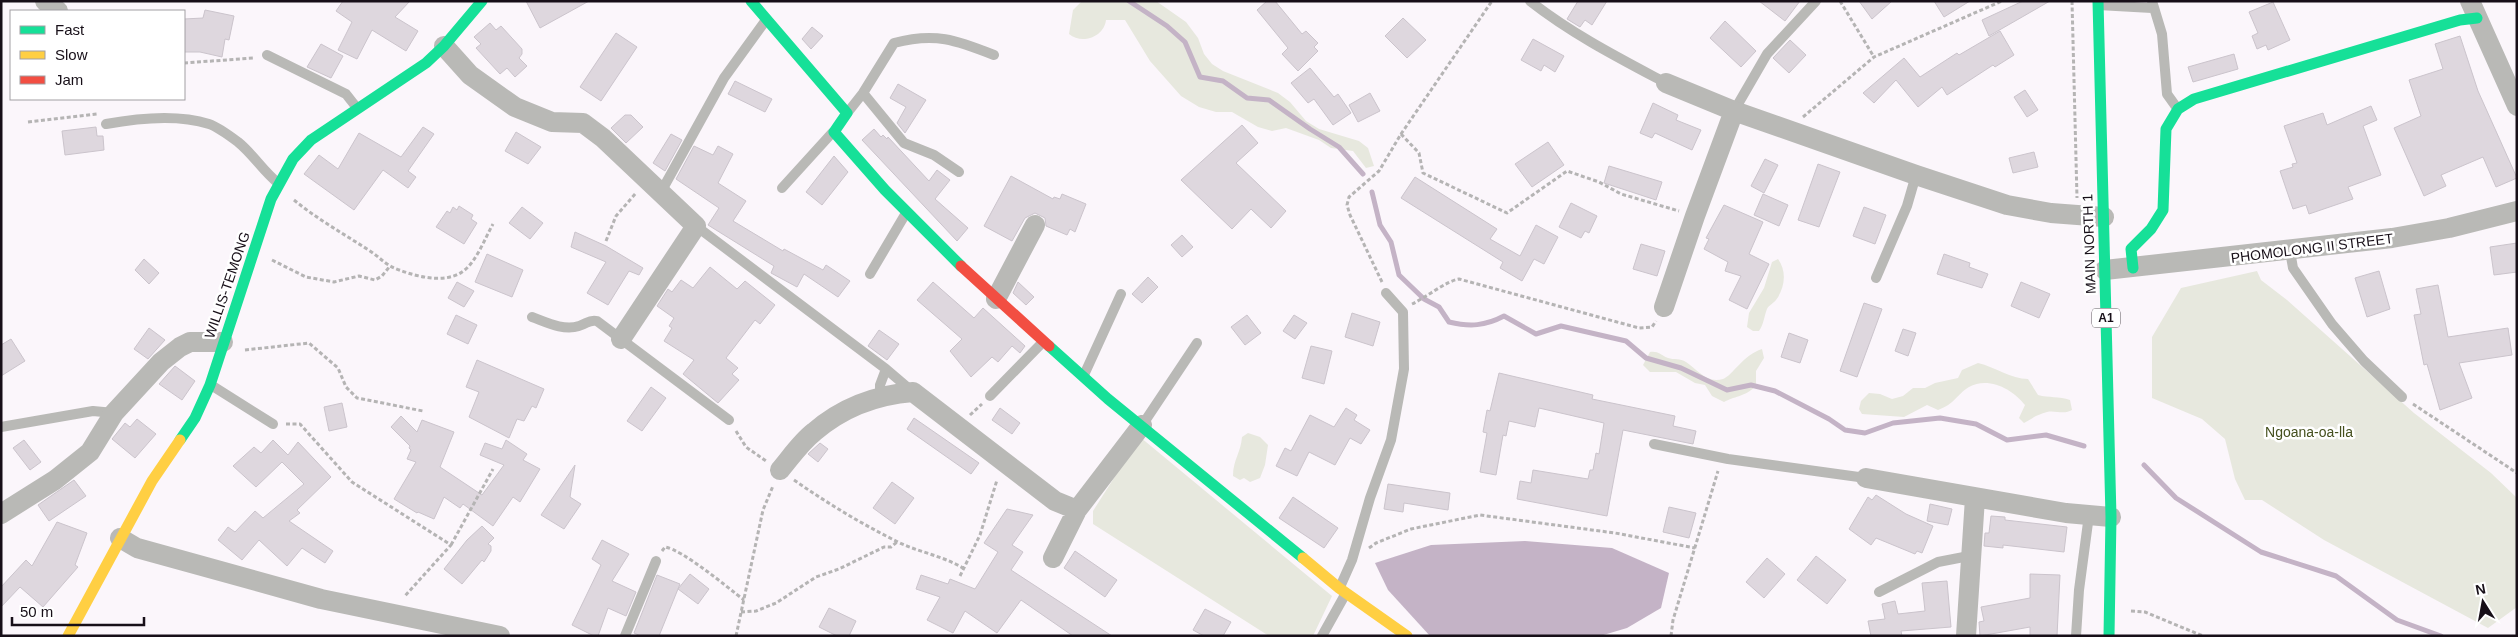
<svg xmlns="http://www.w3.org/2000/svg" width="2518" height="637" font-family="Arial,sans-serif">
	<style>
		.green { fill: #e7e8de }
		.water { fill: #c4b3c6 }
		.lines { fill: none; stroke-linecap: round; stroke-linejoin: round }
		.stream { stroke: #c4b3c6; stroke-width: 5 }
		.building { fill: #ded7de; stroke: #cbc4cc }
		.path { stroke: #b5b4b4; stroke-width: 3; stroke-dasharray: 4 2.5; stroke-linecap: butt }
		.lane { stroke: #b9b9b6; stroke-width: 10 }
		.street { stroke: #b9b9b6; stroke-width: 20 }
		.fast { stroke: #16e098; stroke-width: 11 }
		.slow { stroke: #ffcf43; stroke-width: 11 }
		.jam { stroke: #f24e42; stroke-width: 11 }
		.labels { text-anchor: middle; stroke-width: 5; stroke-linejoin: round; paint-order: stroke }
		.shield { fill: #fff; stroke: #5d575d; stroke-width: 1 }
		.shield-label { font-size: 12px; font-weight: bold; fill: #170f18 }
		.street-label { font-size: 14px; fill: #170f18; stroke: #fff }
		.park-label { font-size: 14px; fill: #45501e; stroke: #fff }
	</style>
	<rect width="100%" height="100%" fill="#fbf6fb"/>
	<path class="green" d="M1082 1H1156L1186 22 1198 38 1204 54 1212 64 1223 71 1278 93 1290 102 1306 121 1319 129 1359 141 1368 148 1374 166 1366 168 1353 151 1331 148 1319 140 1286 128 1272 131 1258 127 1232 112H1216L1199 107 1181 96 1150 61 1125 20H1106C1104 37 1082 45 1069 34L1073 10Z
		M1778 259C1787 271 1785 288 1776 300 1774 303 1769 305 1767 309 1764 316 1764 324 1759 331H1753L1747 327 1749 313 1764 288 1772 262Z
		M2257 271 2261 280 2287 300 2414 413 2491 473 2517 498V607L2488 628 2324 540 2262 500H2245L2235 479 2225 439 2202 419 2152 398V337L2181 288Z
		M1762 349 1764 358 1756 371V386C1744 397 1738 395 1724 402L1712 396 1705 385 1695 383 1676 372H1650L1643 365 1650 352C1659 351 1660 355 1668 358 1674 360 1680 358 1686 362 1698 370 1707 384 1723 379 1732 376 1743 355 1762 349Z
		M1978 363C1995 367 2011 379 2028 379L2038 395C2049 398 2059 396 2070 400L2072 410C2064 415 2055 410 2047 412 2038 414 2031 419 2024 423L2019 418 2025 405C2013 389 1988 376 1969 387 1956 395 1955 404 1938 410L1927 405 1904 417 1862 414 1859 409 1861 401 1869 393 1880 394 1892 399 1903 396 1913 388H1925L1935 383 1958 378 1962 370Z
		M1248 433 1260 437 1268 445 1265 465 1260 478 1250 482 1244 478 1240 480 1233 476C1233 460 1241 452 1242 437Z
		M1140 437 1332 596 1313 636H1269L1093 524V511Z"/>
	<path class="water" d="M1525 541 1612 548 1669 573 1661 608 1627 628 1600 636H1430L1388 590 1375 563 1431 545Z"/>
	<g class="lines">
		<path class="stream" d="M1129 1 1167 26 1185 42 1200 77 1223 81 1247 98 1269 100 1310 129 1339 147 1363 174
			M1372 192 1380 225 1391 242 1399 275 1424 299 1439 307 1449 322C1470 327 1485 326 1504 316L1536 334 1561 326 1626 341 1646 358 1681 368 1727 390 1751 385 1775 391 1829 419 1845 430 1865 433 1893 423 1940 418 1976 424 2007 440 2046 435 2084 446
			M2144 465 2176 498 2261 552 2336 576 2397 620 2441 636"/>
	</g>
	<path class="building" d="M343 1H410L395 17 418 31 406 51 372 30 357 59 338 50 352 22 336 11Z
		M526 1H589L540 28Z
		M1267 1H1275L1302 34 1306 31 1318 43 1314 47 1318 51 1298 71 1282 54 1288 48 1257 10Z
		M1578 1H1607L1592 25 1585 20 1580 27 1567 19Z
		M1759 1H1800L1785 21Z
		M1859 1H1892L1872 19Z
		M1934 1H1970L1944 17Z
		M2023 1H2050L1989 36 1982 20Z
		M2273 2 2290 40 2268 50 2266 45 2257 49 2252 36 2258 33 2249 12Z
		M205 10 234 16 229 40 225 39 222 57 200 52H184V19L203 18Z
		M1403 18 1426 40 1407 58 1385 36Z
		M1725 21 1756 51 1741 67 1710 38Z
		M490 23 496 30 501 26 522 49V54L519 58 527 66 515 77 507 68 500 74 476 48 481 44 474 37Z
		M812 27 823 36 811 49 802 39Z
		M2000 31 2014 55 1995 67 1993 65 1947 95 1942 87 1918 107 1896 80 1874 103 1863 93 1904 58 1920 77 1957 53 1959 55Z
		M616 33 637 47 601 101 580 87Z
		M2460 36 2478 91 2517 178 2496 187 2483 157 2441 175 2446 186 2424 196 2394 128 2421 116 2409 80 2443 69 2435 44Z
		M1533 39 1564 56 1555 72 1544 65 1541 71 1521 60Z
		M1790 40 1806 55 1789 73 1773 58Z
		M321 44 343 56 331 78 307 67Z
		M2234 54 2238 69 2193 82 2188 67Z
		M1310 68 1334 97 1338 94 1351 113 1333 125 1314 99 1308 103 1291 83Z
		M735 81 772 99 765 112 728 94Z
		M898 84 926 100 905 133 897 123 906 107 890 98Z
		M2025 90 2038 110 2027 117 2014 97Z
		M1370 93 1380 111 1358 122 1349 105Z
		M1653 103 1678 115 1676 120 1701 130 1692 150 1655 133 1652 138 1640 133Z
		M2371 106 2377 120 2363 126 2381 175 2348 187 2353 199 2309 214 2306 205 2293 209 2280 171 2293 167 2292 164 2297 163 2284 126 2323 113 2327 125Z
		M625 115H631L643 127 626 143 611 128Z
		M1242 125 1258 143 1236 163 1286 211 1271 228 1251 209 1232 229 1181 180Z
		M96 127 97 136H103L104 150 65 155 62 131Z
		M423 127 434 134 408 171 416 177 408 188 383 170 354 210 304 174 319 155 338 169 359 133 401 157Z
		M874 129 881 137 883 135 887 139 888 137 929 181 937 170 950 180 935 199 968 228 957 241 862 140Z
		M516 132 541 147 528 164 505 151Z
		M671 134 682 140 665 171 653 163Z
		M1548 142 1564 165 1532 187 1515 164Z
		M694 146 713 155 718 146 733 154 718 183 746 201 733 221 783 251 784 249 823 270 826 265 850 281 838 297 804 274 797 287 771 273 774 266 708 225 719 208 676 179Z
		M2034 152 2038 167 2013 173 2009 158Z
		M834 156 848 172 822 205 806 192Z
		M1765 159 1778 165 1764 193 1751 186Z
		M1818 164 1840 172 1819 227 1798 220Z
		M1609 166 1662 182 1656 200 1604 183Z
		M1011 176 1053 199 1054 197 1060 199 1062 194 1086 204 1075 232 1070 229 1067 235 1046 226 1045 218 1035 213 1025 218 1012 241 984 226Z
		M1415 177 1497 229 1490 239 1520 256 1536 225 1558 237 1544 264 1534 259 1522 281 1500 268 1503 262 1401 198Z
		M1763 194 1788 205 1779 226 1754 215Z
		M1571 203 1597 216 1589 233 1585 231 1581 238 1559 227Z
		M1724 205 1763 222 1749 254 1769 264 1747 309 1729 300 1741 276 1725 271 1728 262 1704 249 1709 239 1706 238Z
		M459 206 473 215 471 219 477 223 464 244 436 227 447 211 450 213 453 207 457 210Z
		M522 207 543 223 530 239 509 223Z
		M1864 207 1886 215 1875 244 1853 236Z
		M575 232 606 246 643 268 639 275 629 271 608 305 587 293 606 262 571 247Z
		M1182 235 1193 247 1182 257 1171 245Z
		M2517 243V272L2494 275 2490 247Z
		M1641 244 1665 251 1657 276 1633 269Z
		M487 254 523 270 512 297 475 282Z
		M1944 254 1970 263 1969 267 1988 274 1982 288 1937 274Z
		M144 259 159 273 149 284 135 270Z
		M710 267 737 289 745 281 775 305 760 324 755 320 726 358 738 368 732 374 739 380 718 403 683 374 694 360 664 341 672 328 669 326 674 318 657 306 668 289 672 292 681 280 693 288Z
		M2379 271 2390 309 2367 317 2355 278Z
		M1148 277 1158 287 1142 303 1132 294Z
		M457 282 474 291 464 307 448 298Z
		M933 282 974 318 983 308 1025 346 1020 353 1012 346 998 362 992 357 971 377 950 351 962 339 917 300Z
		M1018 282 1034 297 1026 305 1013 293Z
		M2021 282 2050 294 2039 318 2011 306Z
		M2438 285 2448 337 2508 328 2512 355 2459 363 2472 398 2440 410 2427 364 2424 365 2414 315 2421 314 2416 289Z
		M1864 303 1882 309 1857 377 1840 371Z
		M1352 313 1380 322 1373 346 1345 337Z
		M456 315 477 325 468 344 447 334Z
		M1247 315 1261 333 1245 345 1231 327Z
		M1294 315 1307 323 1295 339 1283 331Z
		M149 328 165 340 148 359 134 349Z
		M1903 329 1916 333 1908 356 1895 351Z
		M879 330 899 344 887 360 868 346Z
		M1789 333 1808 340 1800 363 1781 357Z
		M11 339 25 361 1 376V345Z
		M1311 346 1332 351 1324 384 1302 378Z
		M477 360 544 389 536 408 532 406 524 421 517 419 509 438 469 417 479 392 466 387Z
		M175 366 195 381 182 400 159 384Z
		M1499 373 1593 395 1592 399 1675 416 1673 426 1696 431 1693 444 1623 430 1607 516 1517 499 1520 481 1531 483 1533 470 1588 479 1590 470H1593L1596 453 1599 454 1604 423 1539 408 1535 427 1509 421 1506 436 1503 435 1496 475 1480 472 1487 433 1483 432 1487 410 1490 411Z
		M651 387 666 398 642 431 627 421Z
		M342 403 347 427 329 431 324 407Z
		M1000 408 1020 423 1012 434 992 420Z
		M1346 408 1357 415 1354 420 1370 430 1361 444 1350 438 1335 465 1309 452 1297 476 1276 466 1285 448 1291 451 1310 415 1334 427Z
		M401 416 417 432 422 420 454 432 440 467 482 495 504 465 480 455 485 443 502 449 506 440 527 454 523 460 540 469 520 502 513 497 493 526 463 504 460 508 444 497 434 519 418 512 417 513 394 499 416 462 407 459 411 450 409 448 410 446 391 427Z
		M914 418 979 463 971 474 907 429Z
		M137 419 156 434 135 458 112 439 125 423 130 427Z
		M24 440 41 462 30 470 13 448Z
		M273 440 288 455 298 442 331 477 297 510 300 513 289 521 333 551 325 563 302 548 287 566 259 540 242 560 218 540 228 527 235 532 255 511 263 518 304 484 282 462 256 487 233 466 254 447 261 453Z
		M820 443 828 449 818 462 808 454Z
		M575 465 570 497 581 504 564 529 541 515Z
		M74 480 86 496 49 521 38 505Z
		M892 482 914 498 895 524 873 508Z
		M1388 484 1450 493 1448 510 1404 503 1403 512 1384 509Z
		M1876 495 1906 514 1933 526 1922 553 1917 551 1915 554 1876 538 1871 545 1849 529 1868 497 1872 500Z
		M1293 497 1338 528 1324 548 1279 518Z
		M1930 504 1952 509 1948 525 1927 521Z
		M1669 507 1696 513 1689 538 1663 532Z
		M1007 509 1033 515 1012 545 1023 552 1011 570 1112 636H1073L1021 600 997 633 965 611 953 633 927 620 940 597 916 589 921 575 948 584 950 579 975 589 998 552 984 543Z
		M1991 516 2005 517V520L2067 527 2064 552 2003 545V548L1984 546 1985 533H1989Z
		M57 522 87 533 75 565 78 567 43 607 20 587 1 607V587L26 560 32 566Z
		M482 526 494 538 488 544 491 546V551L484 562 482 560 462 584 444 569 467 540Z
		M602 540 629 554 612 581 636 592 626 616 608 608 598 636H594L572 625 601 565 592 559Z
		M1075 551 1117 580 1105 597 1064 568Z
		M1816 556 1846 580 1827 604 1797 580Z
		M1767 558 1785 574 1764 598 1746 582Z
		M690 574 709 589 698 604 678 589Z
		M2030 574 2060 575 2057 636H2030V627L1980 636 1979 622 1984 621 1981 607 2030 598Z
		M657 575 680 584 659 636H641L634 633Z
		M1947 581 1951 627 1901 631 1902 636H1871L1868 621 1885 619 1882 604 1895 601 1898 614 1925 611 1922 583Z
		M829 608 856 621 849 636H837L819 627Z
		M1205 609 1231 622 1223 636H1204L1193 630Z"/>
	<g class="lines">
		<path class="path" d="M1840 1 1874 57
			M2072 1 2077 198
			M184 63 254 58
			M1803 117 1874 57 2002 1
			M28 122 97 114
			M1401 134 1419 153 1423 173 1507 213 1567 171 1599 182 1621 194 1679 211
			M294 200C317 219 344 234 370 251 378 256 384 263 392 267 410 275 443 285 462 272 476 263 485 238 493 224
			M606 241 616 216 636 193
			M272 260 306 277 334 282 359 276 375 280 382 276 390 266
			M1382 282 1350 215 1347 205 1349 197 1379 171 1401 134 1492 1
			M1412 304C1427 297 1446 281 1459 279L1639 328 1652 327 1656 321
			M245 350 309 343 338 368 346 387 357 398 423 411
			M2413 404 2517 473
			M970 415 982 404
			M286 424H300L352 482 451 545 404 597
			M736 431 746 447 766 461
			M794 480C827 503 860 523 896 541 917 552 941 555 963 568
			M451 545 493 469
			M1369 548 1376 543 1411 529 1480 515 1615 533 1695 548
			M662 551 665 547C683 550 727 587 744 600
			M960 576 980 535 997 480
			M2131 611 2145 612 2203 636
			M741 612 756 611 776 603 816 577 839 569 884 547H891L897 542
			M736 636 763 510 773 486
			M1671 636 1673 620 1718 471"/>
		<path class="lane" d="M1530 1C1572 34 1619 58 1666 83
			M2152 1 2162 34 2167 94 2177 108
			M2098 5 2152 8
			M267 55 346 94 357 108
			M863 93 904 143 934 155 959 172
			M1734 111 1767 54 1816 1
			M848 112 863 93 894 43C935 32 956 40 994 55
			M106 124C138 118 178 114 209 124 218 127 230 136 238 142 253 154 263 171 278 183
			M782 188 832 133
			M661 192 724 78 766 20
			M696 226 886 369 913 392
			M2290 251 2293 268 2332 324 2364 361 2402 397
			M870 274 906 213
			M1876 278 1907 206 1916 175
			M532 317C546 322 563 331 579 326 587 324 589 319 597 321L729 420
			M1084 375 1121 294
			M211 385 273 424
			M880 395V385L886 369
			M990 396 1043 342
			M1143 424 1197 343
			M1 427 93 411 114 413
			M1654 444 1728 459 1866 478
			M1340 587 1352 560 1370 498 1391 440 1404 369 1403 312 1386 293
			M1879 592 1938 562 1969 556
			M625 636 656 561
			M1322 636 1346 593
			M2076 636 2079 590 2089 515"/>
		<path class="street" d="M45 1 58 11
			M2470 1 2517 106
			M444 46 470 75 515 107 552 122 583 123 603 138 696 226 621 339
			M1666 83 1734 111 1916 175 2007 205 2051 213 2104 217
			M2105 270 2392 238 2449 228 2517 211
			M996 299 1035 225
			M1664 307 1695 216 1734 111
			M780 470C791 457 801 442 814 432 843 407 875 395 913 392L1055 501 1077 510
			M1866 478 2066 513 2111 517
			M1 514 55 480 90 452 114 413 161 362 180 347 190 342H223
			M120 538 137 548 321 599 500 636
			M1053 558 1077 510 1142 425
			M1966 636 1975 498"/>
		<path class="fast" d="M751 1 847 113 834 132 885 190 961 266
			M2098 1 2111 517 2109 636
			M2133 268 2131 249 2151 229 2163 210 2166 129 2178 109 2194 99 2460 20 2477 18
			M1049 346 1108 399 1303 558
			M180 440 195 418 210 385 271 199 293 159 311 140 426 63 444 46 482 1"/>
		<path class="slow" d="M1303 558 1339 588 1407 636
			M68 636 152 481 180 440"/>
		<path class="jam" d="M961 266 1049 346"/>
	</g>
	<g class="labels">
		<rect class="shield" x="2092" y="308.5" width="28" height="19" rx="4"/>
		<g class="shield-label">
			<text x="2106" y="322">A1</text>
		</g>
		<g class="street-label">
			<text transform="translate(2089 244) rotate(-92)" y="5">MAIN NORTH 1</text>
			<text transform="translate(2312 248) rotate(-7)" y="5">PHOMOLONG II STREET</text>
			<text transform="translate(227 285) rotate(-71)" y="5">WILLIS-TEMONG</text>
		</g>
		<g class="park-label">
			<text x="2309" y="437">Ngoana-oa-lla</text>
		</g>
	</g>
	<rect width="2518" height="637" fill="none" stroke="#170f18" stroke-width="5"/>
	<rect x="10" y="10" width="175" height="90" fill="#ffffff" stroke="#a29fa3"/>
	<rect x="20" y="26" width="25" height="8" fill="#16e098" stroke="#a29fa3"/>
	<text x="55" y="35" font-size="15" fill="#170f18">Fast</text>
	<rect x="20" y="51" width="25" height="8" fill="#ffcf43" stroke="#a29fa3"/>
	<text x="55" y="60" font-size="15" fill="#170f18">Slow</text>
	<rect x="20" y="76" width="25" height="8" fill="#f24e42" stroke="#a29fa3"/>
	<text x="55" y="85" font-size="15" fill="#170f18">Jam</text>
	<g transform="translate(2483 602) rotate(349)" stroke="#ffffff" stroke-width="4" paint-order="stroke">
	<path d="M0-4L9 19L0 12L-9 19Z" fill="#170f18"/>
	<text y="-8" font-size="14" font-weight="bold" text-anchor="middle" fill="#170f18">N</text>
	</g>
	<path d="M12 617v8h132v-8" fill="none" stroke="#170f18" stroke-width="2.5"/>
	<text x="20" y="617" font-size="15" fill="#170f18" stroke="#ffffff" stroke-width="4" paint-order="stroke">50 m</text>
</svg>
